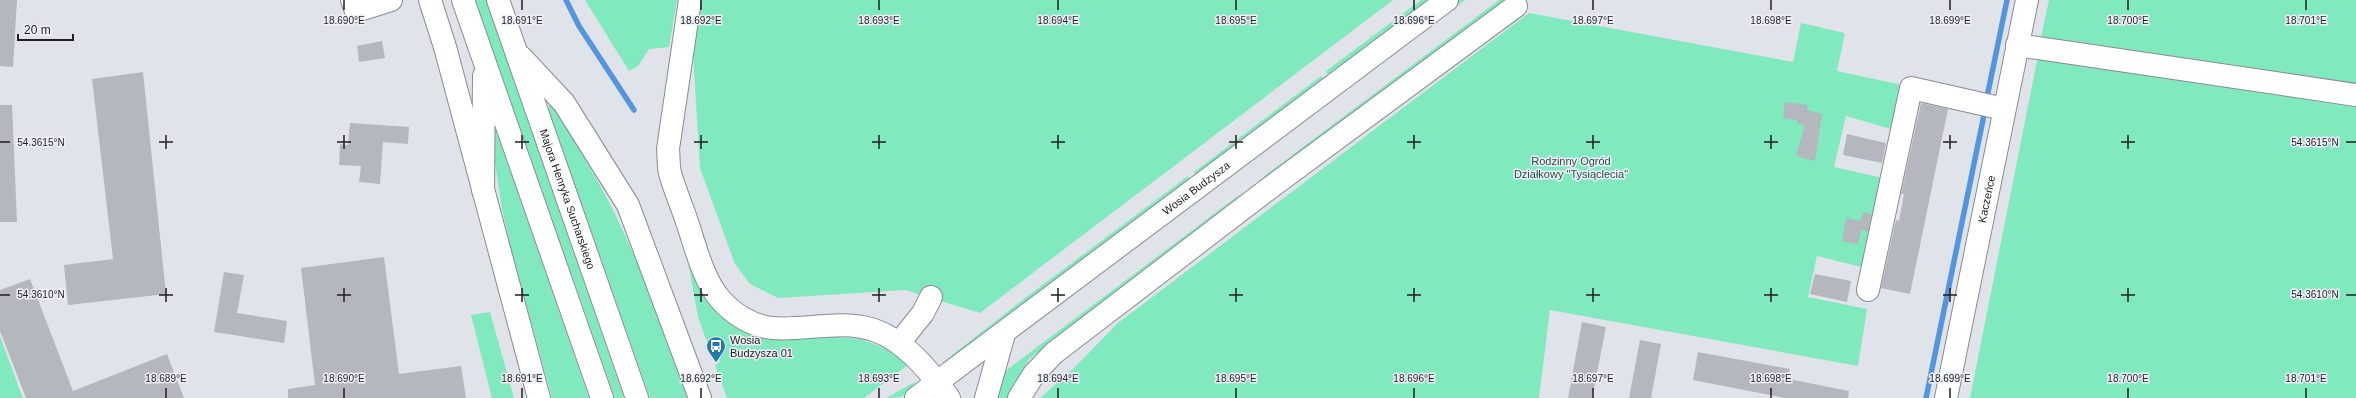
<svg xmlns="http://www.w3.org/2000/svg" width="2356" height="398" font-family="Arial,sans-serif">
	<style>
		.green { fill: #81e9be }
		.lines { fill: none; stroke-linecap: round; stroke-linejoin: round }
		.stream { stroke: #5496dd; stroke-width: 5.5 }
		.building { fill: #b5b7be }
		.minor-casing { stroke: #898b92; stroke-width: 24 }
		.highway-casing { stroke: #898b92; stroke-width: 24 }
		.minor { stroke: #fff; stroke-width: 22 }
		.highway { stroke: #fff; stroke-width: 22 }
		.ticks { fill: none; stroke: #1f1f22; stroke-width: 1.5 }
		.labels { text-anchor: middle; stroke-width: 3; stroke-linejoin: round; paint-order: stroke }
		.park-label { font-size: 11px; fill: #20503d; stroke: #eef0f8 }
		.street-label { font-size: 11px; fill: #1f1f22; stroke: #eef0f8 }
		.poi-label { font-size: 11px; fill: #1f1f22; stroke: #eef0f8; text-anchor: start }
		.ticks-label { font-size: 10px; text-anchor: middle; fill: #1f1f22; stroke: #eef0f8; stroke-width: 3; stroke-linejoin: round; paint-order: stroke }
	</style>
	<rect width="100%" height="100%" fill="#e1e3ea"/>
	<path class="green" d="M475 0H486L624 398H615Z
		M585 0H677L669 47 649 49 638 66 629 71Z
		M702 0H1393L980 313 905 290 778 298 750 284 735 264 700 168 693 53Z
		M1421 0H1431L948 362 942 363 1029 295 1188 176 1189 179 1195 174 1194 172 1321 76 1322 78 1328 74 1326 71Z
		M1460 0H1465L1016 338 1024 329Z
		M1499 0H1508L1029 359 1008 398H992L996 378 1239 195 1241 197 1264 179 1263 177Z
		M2049 0H2356V86L2041 37Z
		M1529 13 1793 62 1801 23 1845 33 1837 71 1907 86 1898 131 1846 116 1834 167 1888 179 1870 269 1817 256 1808 297 1867 309 1858 366 1550 310 1539 398H1040L1074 368 1118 323Z
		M2038 56 2356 105V398H1970Z
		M549 103 551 104C577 145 603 187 623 231 648 285 668 342 689 398H650L549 111Z
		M489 124 496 130 589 398H552L512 253 502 209Z
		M686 250 705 298 717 312 740 329 861 339 887 349 909 364 864 398H727L715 365 720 362 716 351 711 353 698 317Z
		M490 312 514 398H492L471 315Z
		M0 336 20 391 23 398H0Z
		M915 382C909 397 901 398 886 398Z"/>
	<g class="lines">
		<path class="stream" d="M566 0 579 26 634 110
			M1986 102 2007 0
			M1926 398 1985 110"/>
	</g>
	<path class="building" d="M0 0H17L13 67 0 66Z
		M382 41 385 58 359 62 357 46Z
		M143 72 166 294 68 305 64 265 113 259 92 79Z
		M1785 102 1807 105V110L1822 114 1815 161 1796 156 1805 125 1797 124V120L1783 118Z
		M1921 103 1948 109 1910 294 1881 288 1896 220 1899 221 1904 194H1901Z
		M0 105H12L17 222H0Z
		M350 123 409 127 408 144 383 142 380 184 359 182 361 166 339 165 340 144 348 145Z
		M1847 134 1886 143 1882 163 1843 155Z
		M1863 212 1871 214 1868 232 1861 230 1858 244 1842 241 1846 218 1860 221Z
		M384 257 399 374 461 366 466 398H288V389L315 385 301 268Z
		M224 272 244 275 237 313 287 321 284 343 214 332Z
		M1815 274 1851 281 1847 302 1810 294Z
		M30 279 73 391 167 354 184 398H26L0 331V290Z
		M1582 322 1606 327 1592 398H1568Z
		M1640 340 1661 344 1651 398H1629Z
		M1698 352 1790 369 1788 379 1849 391 1848 398H1785L1693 380Z"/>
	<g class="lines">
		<g class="minor-casing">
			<g id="minor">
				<path d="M352 0 356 11 391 0"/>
				<path d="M430 0 445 47 539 398"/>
				<path d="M690 0 668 149C669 157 668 165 670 173 674 188 681 204 686 219 695 244 702 278 720 299 733 314 752 326 772 328 804 331 842 319 874 330 906 341 930 372 949 398"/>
				<path d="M2017 45 2356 95"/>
				<path d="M1868 290 1911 88 2004 109"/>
				<path d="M899 343 923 313 931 297"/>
				<path id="s1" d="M916 398 1447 0"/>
				<path d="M986 398 1004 334"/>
				<path d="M1019 398 1034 374 1054 353 1267 190 1516 6"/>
				<path id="s2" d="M1946 398 2027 0"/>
			</g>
		</g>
		<g class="highway-casing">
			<g id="highway">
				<path d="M463 0 602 398"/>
				<path id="s3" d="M498 0 637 398"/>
				<path d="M521 57 564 103 628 205 700 398"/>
				<path d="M483 190 484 76"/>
			</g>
		</g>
		<use href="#minor" class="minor"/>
		<use href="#highway" class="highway"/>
	</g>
	<path class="ticks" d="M344 0V10M522 0V10M701 0V10M879 0V10M1058 0V10M1236 0V10M1414 0V10M1593 0V10M1771 0V10M1950 0V10M2128 0V10M2306 0V10M166 135V149M344 135V149M522 135V149M701 135V149M879 135V149M1058 135V149M1236 135V149M1414 135V149M1593 135V149M1771 135V149M1950 135V149M2128 135V149M0 142H10M159 142H173M337 142H351M515 142H529M694 142H708M872 142H886M1051 142H1065M1229 142H1243M1407 142H1421M1586 142H1600M1764 142H1778M1943 142H1957M2121 142H2135M2346 142H2356M166 288V302M344 288V302M522 288V302M701 288V302M879 288V302M1058 288V302M1236 288V302M1414 288V302M1593 288V302M1771 288V302M1950 288V302M2128 288V302M0 295H10M159 295H173M337 295H351M515 295H529M694 295H708M872 295H886M1051 295H1065M1229 295H1243M1407 295H1421M1586 295H1600M1764 295H1778M1943 295H1957M2121 295H2135M2346 295H2356M166 388V398M344 388V398M522 388V398M701 388V398M879 388V398M1058 388V398M1236 388V398M1414 388V398M1593 388V398M1771 388V398M1950 388V398M2128 388V398M2306 388V398"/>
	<defs>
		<g id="bus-pin" transform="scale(1)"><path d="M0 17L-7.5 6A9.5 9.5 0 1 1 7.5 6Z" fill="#217aa9" stroke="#eef0f8"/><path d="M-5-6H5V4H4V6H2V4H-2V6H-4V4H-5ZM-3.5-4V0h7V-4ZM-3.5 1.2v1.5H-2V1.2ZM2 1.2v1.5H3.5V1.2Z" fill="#fff"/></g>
	</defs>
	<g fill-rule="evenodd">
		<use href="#bus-pin" x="716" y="346"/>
	</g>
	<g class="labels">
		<g class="park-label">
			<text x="1571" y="165">Rodzinny Ogród<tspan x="1571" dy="13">Działkowy "Tysiąclecia"</tspan></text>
		</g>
		<g class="street-label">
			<text dy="4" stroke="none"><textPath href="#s1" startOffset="350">Wosia Budzysza</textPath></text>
			<text dy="4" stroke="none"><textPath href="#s3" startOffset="211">Majora Henryka Sucharskiego</textPath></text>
			<text dy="4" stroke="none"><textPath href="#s2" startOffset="203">Kaczeńce</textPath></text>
		</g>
		<g class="poi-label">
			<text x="730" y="344">Wosia<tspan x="730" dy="13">Budzysza 01</tspan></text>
		</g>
	</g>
	<g class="ticks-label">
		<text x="344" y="24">18.690°E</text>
		<text x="522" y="24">18.691°E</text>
		<text x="701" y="24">18.692°E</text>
		<text x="879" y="24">18.693°E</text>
		<text x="1058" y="24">18.694°E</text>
		<text x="1236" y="24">18.695°E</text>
		<text x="1414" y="24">18.696°E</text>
		<text x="1593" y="24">18.697°E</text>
		<text x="1771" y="24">18.698°E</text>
		<text x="1950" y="24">18.699°E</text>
		<text x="2128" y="24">18.700°E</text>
		<text x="2306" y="24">18.701°E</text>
		<text x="41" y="146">54.3615°N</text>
		<text x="2315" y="146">54.3615°N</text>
		<text x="41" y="298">54.3610°N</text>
		<text x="2315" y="298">54.3610°N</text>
		<text x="166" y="382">18.689°E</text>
		<text x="344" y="382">18.690°E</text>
		<text x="522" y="382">18.691°E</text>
		<text x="701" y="382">18.692°E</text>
		<text x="879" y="382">18.693°E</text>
		<text x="1058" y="382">18.694°E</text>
		<text x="1236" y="382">18.695°E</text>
		<text x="1414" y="382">18.696°E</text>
		<text x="1593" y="382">18.697°E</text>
		<text x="1771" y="382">18.698°E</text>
		<text x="1950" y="382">18.699°E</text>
		<text x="2128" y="382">18.700°E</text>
		<text x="2306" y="382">18.701°E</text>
	</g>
	<path d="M18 34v6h55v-6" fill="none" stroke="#1f1f22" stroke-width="2"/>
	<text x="24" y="34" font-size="12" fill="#1f1f22" stroke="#eef0f8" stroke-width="3" paint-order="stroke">20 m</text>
</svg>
